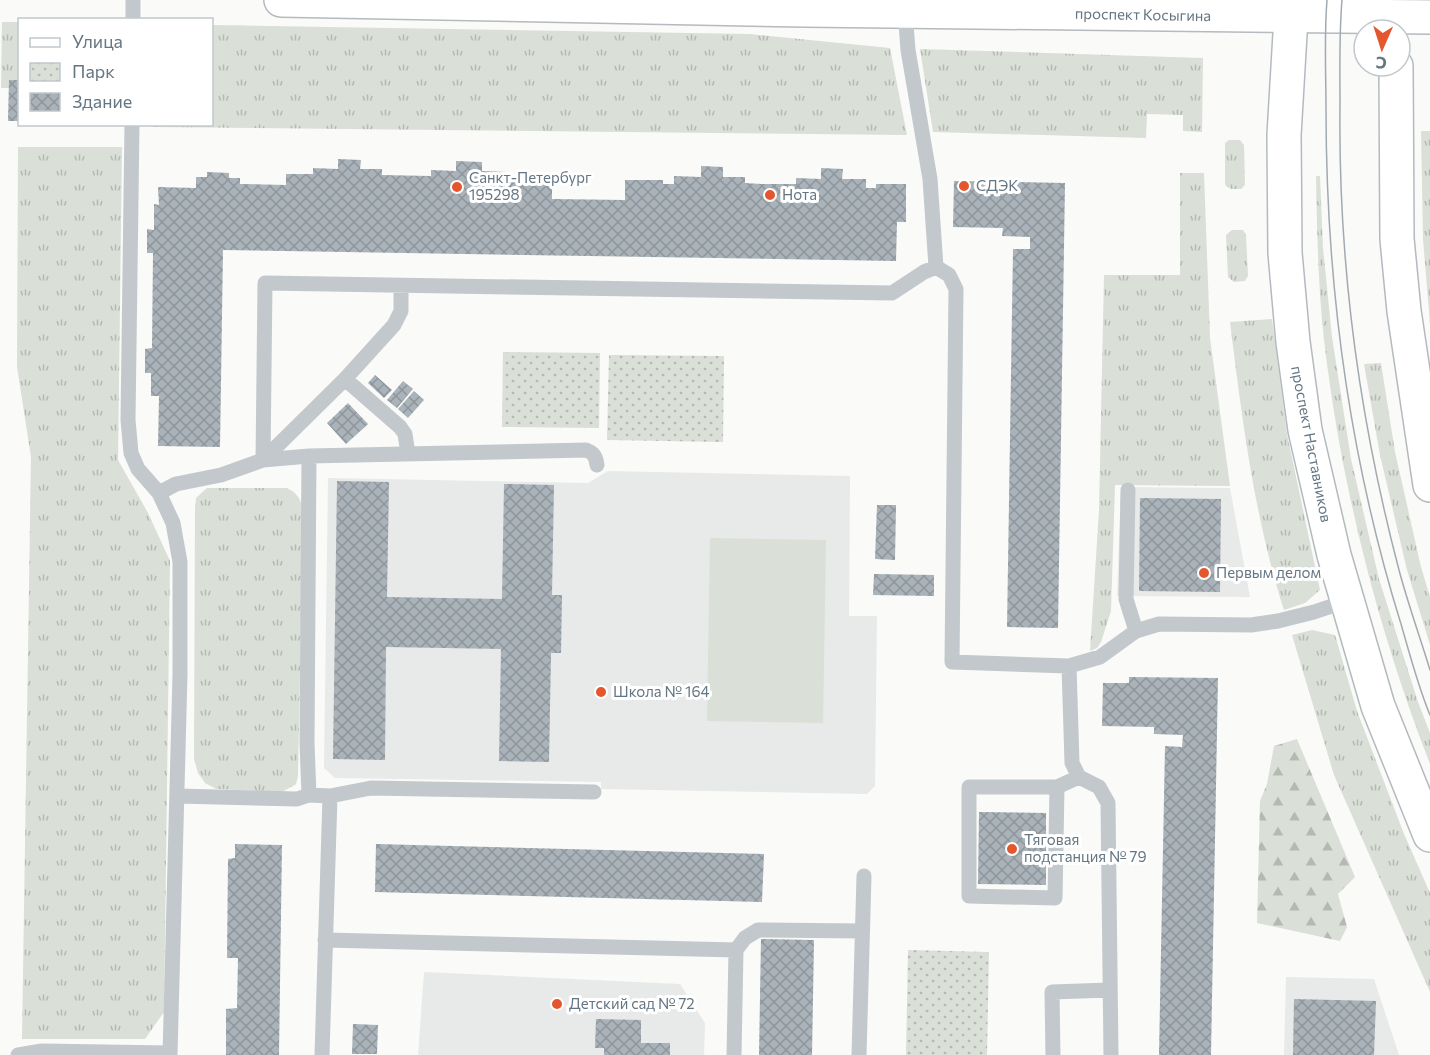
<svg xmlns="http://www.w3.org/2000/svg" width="1430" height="1055" font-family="Commissioner,sans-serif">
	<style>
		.built { fill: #e8e9e9 }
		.grass { fill: url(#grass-tufts) }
		.forest { fill: url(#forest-firs) }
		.park { fill: url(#park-dots) }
		.garden { fill: #dadfd7 }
		.building { fill: url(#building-cross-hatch) }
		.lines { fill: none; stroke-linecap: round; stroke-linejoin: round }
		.secondary-casing { stroke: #b3babf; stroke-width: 36 }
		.primary-casing { stroke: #b5babe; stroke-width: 36 }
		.lane { stroke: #c3c8cc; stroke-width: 15 }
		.secondary { stroke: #fff; stroke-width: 33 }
		.primary { stroke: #fff; stroke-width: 33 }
		.tram { stroke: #a2aab0; stroke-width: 1.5 }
		.poi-dot { fill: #e4572e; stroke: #fff; stroke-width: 2 }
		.labels { text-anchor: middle; stroke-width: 6; stroke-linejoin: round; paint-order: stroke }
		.street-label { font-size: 15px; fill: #657683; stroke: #fff }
		.poi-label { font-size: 15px; fill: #657683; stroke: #fff; text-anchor: start }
	</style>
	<defs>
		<pattern id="grass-tufts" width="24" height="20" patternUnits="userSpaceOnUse" patternTransform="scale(1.5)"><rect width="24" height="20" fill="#dadfd7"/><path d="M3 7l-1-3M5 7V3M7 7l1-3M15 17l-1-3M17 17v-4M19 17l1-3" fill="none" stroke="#b4b9b4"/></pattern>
		<pattern id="forest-firs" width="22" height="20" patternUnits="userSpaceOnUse" patternTransform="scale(1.5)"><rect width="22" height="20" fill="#dadfd7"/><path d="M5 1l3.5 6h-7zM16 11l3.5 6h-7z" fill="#b4b9b4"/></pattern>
		<pattern id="park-dots" width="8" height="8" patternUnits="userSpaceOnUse" patternTransform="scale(1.5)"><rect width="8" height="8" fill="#dadfd7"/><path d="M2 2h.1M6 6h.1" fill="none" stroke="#b4b9b4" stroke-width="1.8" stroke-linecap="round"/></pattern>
		<pattern id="building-cross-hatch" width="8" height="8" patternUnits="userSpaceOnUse" patternTransform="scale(1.5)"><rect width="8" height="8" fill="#aab3b9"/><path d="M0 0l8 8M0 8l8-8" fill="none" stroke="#8e969c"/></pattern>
	</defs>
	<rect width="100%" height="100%" fill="#fafaf8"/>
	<path class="built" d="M608 471 850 476 849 616H877L875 786 867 794 601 789V782L335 778 324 768 328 478 588 483Z
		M1121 487 1230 488 1250 597 1117 596Z
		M424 972 680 984 705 1023 704 1055H418Z
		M1286 977 1374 979 1399 1055H1284Z"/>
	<path class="grass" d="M2 22H19V80H9V88H1Z
		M212 25 750 34 890 48 907 135 154 127 148 125 212 124Z
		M920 49 1203 58 1202 132 1183 131V115L1147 114 1146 138 933 132Z
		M1421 131H1430V324L1423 239Z
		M1229 140H1240L1244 145 1245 185 1241 189H1231L1225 185V143Z
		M18 147H122L118 460 148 513 170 561 164 1012 145 1039H22L31 457 17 367Z
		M1180 173H1204L1210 338 1230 486 1115 485 1111 611 1101 642 1097 648 1090 651 1099 510 1104 275H1180Z
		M1316 176H1320L1323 248 1332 337 1351 459 1379 579 1418 702 1430 733V764C1377 628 1341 484 1324 340 1318 285 1317 230 1316 176Z
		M1232 230H1243L1246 235 1248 276 1245 281 1234 282 1228 277 1226 235Z
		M1272 319 1287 434 1320 590 1305 603 1284 610C1254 516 1242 419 1230 322Z
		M1381 363 1395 452 1421 567 1430 597V645L1407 570 1380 455 1364 364Z
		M207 488H287C297 493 300 498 303 509L298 776 296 784 282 792 216 789 205 783 198 773 194 759 195 507 196 498Z
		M1312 630 1335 635 1357 711 1404 834 1430 893V992L1334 775 1292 635Z"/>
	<path class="forest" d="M1297 739 1355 877 1338 894 1347 927 1340 941 1257 923 1260 801 1267 784 1274 746Z"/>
	<path class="park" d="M503 352 600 353 599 428 502 427Z
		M609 355 724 356 723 442 607 440Z
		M908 950 989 952 987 1055H906Z"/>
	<path class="garden" d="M710 538 826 540 823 723 707 721Z"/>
	<path class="building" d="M9 80H20V121H8Z
		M338 159 361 160 360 169H382V175L431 176V170L456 171V161L482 162V171L507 172V177L552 178V199L625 200V180H663V184H674V176L701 177V166L723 167V177H745V183L762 184H796V178L821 179V168L843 169 842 179H866V188H876V184H906V222H897L896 261 223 250 220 447 158 446 159 396H151V373H145V349L152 348 153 253H147V229L154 230V204L159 205 158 187 196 188V177H207V172L229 173V178H240V184L286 185V174H313V168L338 169Z
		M954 181 1065 183 1058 628 1007 627 1013 249H1030V237L1002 236 1003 228 953 227Z
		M375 375 392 390 384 398 368 383Z
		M403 381 413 389 397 408 387 400Z
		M414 391 424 400 408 418 398 409Z
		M348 403 368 424 346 444 327 423Z
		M337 481 389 482 387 597 502 599 504 484 554 485 552 595H562L561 653H551L549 762 499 761 501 649 386 647 385 760 333 759Z
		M1140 498 1221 499 1220 592 1139 591Z
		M877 505H896L895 560 875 559Z
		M874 574 934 575V596L873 595Z
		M1129 677 1218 678 1211 1055H1159L1165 746 1182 747 1183 735 1154 734V727L1102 726 1103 683H1129Z
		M979 812 1046 813V885L978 884Z
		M235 844 282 845 279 1055H226V1009L237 1008 238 958H227L228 859 235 858Z
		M376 844 764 854 762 902 375 892Z
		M761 939 814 940 812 1055H759Z
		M1294 999 1376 1001 1374 1055H1293Z
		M596 1019 641 1020V1043H670V1055H604V1048H595Z
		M353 1024 378 1025 377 1054H352Z"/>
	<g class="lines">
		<g class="secondary-casing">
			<path id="secondary" d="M1292 0 1284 135 1285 253 1293 342 1305 430 1334 555 1378 706 1430 835
				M1396 66 1397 239 1404 311 1430 485"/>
		</g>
		<g class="primary-casing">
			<path id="primary" d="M281 0 806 10 1430 17"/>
		</g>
		<path class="lane" d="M905 11 908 50 930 179 936 267
			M133 20V0
			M132 124 128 420 131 453 138 469 159 493 173 523 180 562V674L170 1055
			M345 379 400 427 405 434 408 454
			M263 460 309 456 586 450C594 453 596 457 597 465
			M263 460 345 379 394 325 401 311V286
			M1128 490 1126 599 1136 631
			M159 493 176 484 221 475 263 460 265 283 892 293 924 272 936 267 949 275 956 289 952 662 1069 666 1100 657 1136 631 1159 624 1251 625 1278 621 1314 612 1347 601
			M1069 666 1072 763 1079 777 1099 787 1108 803 1111 1055
			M1057 787 1055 898 969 896V787H1057L1079 777
			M309 795 307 743 309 456
			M177 796 297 799 309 795 330 796 371 788 594 792
			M325 940 736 950 745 938 758 930 862 931
			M18 1055 42 1051 170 1053
			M322 1055 330 796
			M734 1055 736 950
			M859 1055 864 876
			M1053 1055 1052 992 1110 990"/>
		<use href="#secondary" class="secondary"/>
		<use href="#primary" class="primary"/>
		<path class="tram" d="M1327 0C1324 36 1326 73 1326 109 1326 284 1349 457 1401 624 1410 655 1418 686 1430 715
			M1342 0C1339 34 1340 70 1340 104 1338 262 1359 418 1399 570 1408 604 1420 637 1430 670"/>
	</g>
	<g class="poi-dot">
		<circle cx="964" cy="186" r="6"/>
		<circle cx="457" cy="187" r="6"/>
		<circle cx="770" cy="195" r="6"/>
		<circle cx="1204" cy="573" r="6"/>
		<circle cx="601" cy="692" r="6"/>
		<circle cx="1012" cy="849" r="6"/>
		<circle cx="557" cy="1004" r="6"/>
	</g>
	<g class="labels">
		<g class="street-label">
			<text transform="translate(1143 15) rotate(1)" y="5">проспект Косыгина</text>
			<text transform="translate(1311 444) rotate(79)" y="5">проспект Наставников</text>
		</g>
		<g class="poi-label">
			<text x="469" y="183">Санкт-Петербург<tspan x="469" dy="17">195298</tspan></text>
			<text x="976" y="191">СДЭК</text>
			<text x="782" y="200">Нота</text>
			<text x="1216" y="578">Первым делом</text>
			<text x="613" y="697">Школа № 164</text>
			<text x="1024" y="845">Тяговая<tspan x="1024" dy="17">подстанция № 79</tspan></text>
			<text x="569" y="1009">Детский сад № 72</text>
		</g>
	</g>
	<rect x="18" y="18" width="195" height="108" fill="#ffffff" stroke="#c1c8cd" stroke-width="1.5"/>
	<rect x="30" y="38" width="30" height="9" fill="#ffffff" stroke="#c1c8cd" stroke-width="1.5"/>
	<text x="72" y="48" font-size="18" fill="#657683">Улица</text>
	<rect x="30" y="63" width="30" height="18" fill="url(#park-dots)" stroke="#c1c8cd" stroke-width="1.5"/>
	<text x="72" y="78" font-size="18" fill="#657683">Парк</text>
	<rect x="30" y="93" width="30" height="18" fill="url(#building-cross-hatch)" stroke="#c1c8cd" stroke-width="1.5"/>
	<text x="72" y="108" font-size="18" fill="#657683">Здание</text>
	<g transform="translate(1382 48) rotate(183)"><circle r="28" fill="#ffffff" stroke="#c1c8cd" stroke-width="1.5"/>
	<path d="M0-4.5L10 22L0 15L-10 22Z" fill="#e4572e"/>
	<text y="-9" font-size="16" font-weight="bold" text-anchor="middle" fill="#657683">С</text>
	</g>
</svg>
